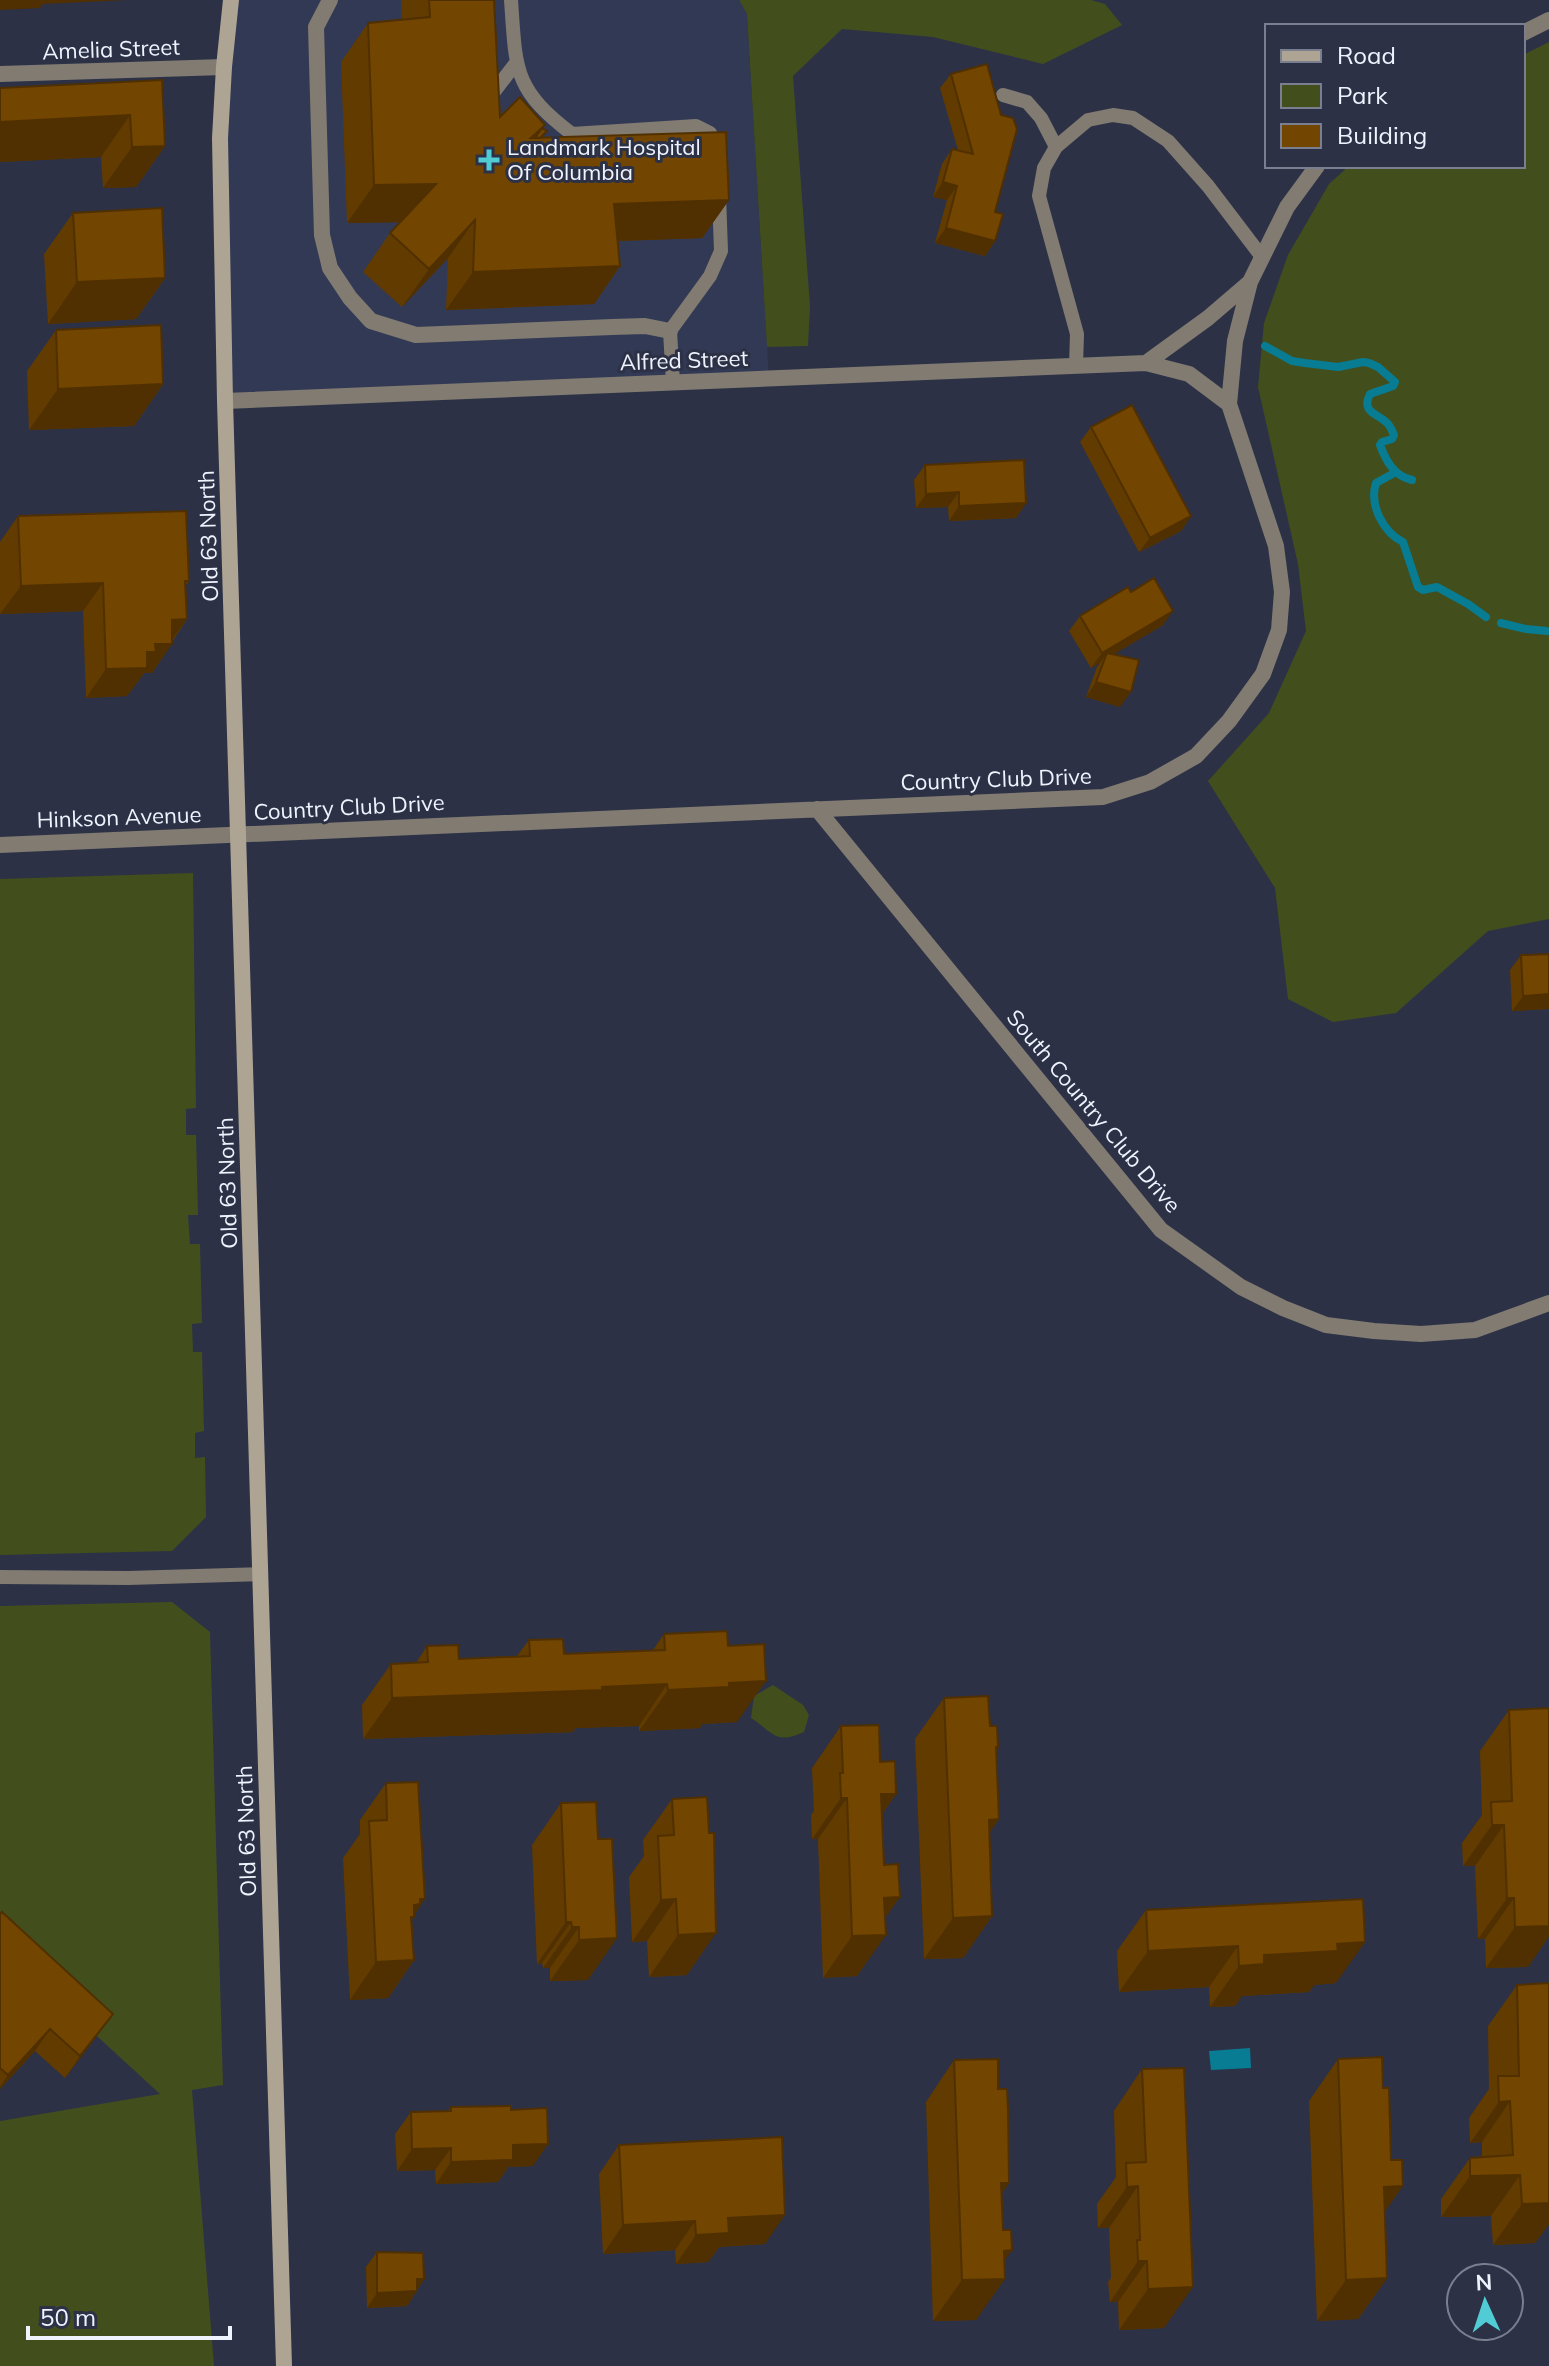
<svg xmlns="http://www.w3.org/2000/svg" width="1549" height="2366" font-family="Mulish,sans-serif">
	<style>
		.built { fill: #323954 }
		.green { fill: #424f1d }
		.water { fill: #077c93 }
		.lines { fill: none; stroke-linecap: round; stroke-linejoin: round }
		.stream { stroke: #077c93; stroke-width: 8 }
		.lane { stroke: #817b71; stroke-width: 14 }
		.street { stroke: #817b71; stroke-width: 16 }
		.secondary { stroke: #aea494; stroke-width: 16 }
		.wall { fill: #623b00 }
		.shaded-wall { fill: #503000 }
		.building { fill: #724500; stroke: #503000; stroke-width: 2 }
		.poi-dot { fill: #51ccd4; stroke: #2c3146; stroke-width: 3 }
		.labels { text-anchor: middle; stroke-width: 6; stroke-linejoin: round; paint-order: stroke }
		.street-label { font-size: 22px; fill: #eff3fe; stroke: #2c3146 }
		.poi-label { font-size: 22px; fill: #eff3fe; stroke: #2c3146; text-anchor: start }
	</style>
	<rect width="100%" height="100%" fill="#2c3146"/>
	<path class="built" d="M231 0H739L747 14 769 379 225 401 222 253Z"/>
	<path class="green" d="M739 0H1091L1105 4 1122 25 1043 64 933 37 842 29 793 76 810 306 808 346 767 347 747 14Z
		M1549 42V919L1488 931 1396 1013 1333 1022 1288 999 1275 888 1208 781 1269 713 1306 631 1298 564 1258 387 1264 323 1288 255 1329 184 1349 166H1523V55Z
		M193 873 196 1108 186 1109V1135H196L198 1215H188L190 1244H200L202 1323 192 1324 193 1352H202L204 1431 195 1433V1458L205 1457 206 1517 172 1551 0 1555V879Z
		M172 1602 210 1632 223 2085 192 2090 214 2366H0V2121L160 2094 0 1947V1606Z
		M773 1685 803 1705 809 1715 804 1732C775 1745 774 1733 751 1718L754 1696Z"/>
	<path class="water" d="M1250 2048 1251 2068 1211 2070 1209 2051Z"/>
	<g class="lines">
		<path class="stream" d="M1265 346 1292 361 1305 363 1338 367 1363 362 1369 363 1378 367 1395 382 1393 386 1370 394C1361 412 1376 413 1386 422 1390 425 1392 430 1394 435L1392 439 1382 442 1380 445C1386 461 1394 476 1412 480
			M1396 472 1376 483C1369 505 1383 532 1403 542L1418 587 1423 590 1437 587 1468 604 1486 617
			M1501 623 1526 629 1547 631"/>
		<path class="lane" d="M511 0C516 70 513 89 572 134L696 126 710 133 716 146
			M1003 95 1027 102 1041 118 1056 147
			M492 99 493 93 516 63
			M1076 366 1077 334 1039 196 1044 168 1056 147 1088 120 1113 115 1133 118 1168 141 1208 186 1262 257
			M673 383 670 331 710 276 721 251 719 195
			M0 1577 128 1578 261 1574"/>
		<path class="street" d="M330 0 316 27 322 235 330 268 350 298 371 321 416 335 612 327 645 326 670 331
			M1523 33 1549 20
			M0 74 224 67
			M1146 363 1208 318 1250 282
			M225 401 1146 363 1189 374 1229 404
			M817 809 1161 1230 1241 1287 1283 1308 1326 1325 1374 1331 1421 1334 1475 1330 1549 1303
			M0 845 1103 797 1150 782 1196 756 1229 721 1263 674 1279 630 1282 592 1276 546 1229 404 1235 341 1250 282 1287 207 1317 166"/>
		<path class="secondary" d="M231 0 224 67 220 138 225 401 284 2366"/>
	</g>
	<path class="wall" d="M401 0H494L500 117 542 128 547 131 542 138 729 200 702 238 618 241 620 266 594 304 446 310 448 258 402 307 363 272 390 233 400 222 347 223 341 62 368 23 402 20Z
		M951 74 995 212V241L985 256 935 243 947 200 933 197 942 164 952 149 958 150 940 88Z
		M162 80 165 146 136 187 103 188 101 157 0 162V88Z
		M73 213 165 278 136 319 48 324 44 254Z
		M56 330 163 384 134 426 29 430 27 371Z
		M1091 427 1191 516 1181 531 1139 552 1080 442Z
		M925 465 1026 503 1016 518 949 521 948 507 916 508 914 480Z
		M18 516 189 581 186 585 187 619 152 673H144L127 696 86 698 83 611 0 614V542Z
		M1131 592 1163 625 1114 654 1120 707 1086 697 1097 667 1100 663 1091 668 1069 631 1080 616Z
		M1521 955 1549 1009 1512 1011 1510 970Z
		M664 1634 728 1646 737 1722 702 1724 700 1728 639 1731V1726L575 1728 573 1732 363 1739 362 1705 391 1664 416 1663 427 1646 459 1659 517 1656 529 1640 564 1654 653 1650Z
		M944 1698 990 1726 998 1747 996 1750 989 1833 992 1916 963 1958 924 1959 915 1739Z
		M1549 1708V1936L1528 1967 1486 1968 1485 1939H1478L1475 1866H1463L1462 1843 1482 1815 1480 1751 1509 1710Z
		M841 1726 880 1762 896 1794 882 1814 885 1918 857 1976 823 1978 818 1839H812L811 1815 814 1811 812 1768Z
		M386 1783 414 1915 412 1920 414 1960 388 1998 350 2000 343 1858 360 1834V1820Z
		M672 1799 687 1975 649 1977 647 1941 632 1942 629 1877 644 1856 643 1840Z
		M561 1803 588 1980 550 1981V1968H543L542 1963 537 1964 532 1845Z
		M1146 1910 1336 1983 1314 1985 1309 1992 1242 1996 1235 2006 1210 2007 1209 1987 1119 1992 1117 1951Z
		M0 1914 97 2036 65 2078 35 2051 0 2089Z
		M1549 1983V2224L1535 2243 1493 2245 1491 2216 1441 2217V2199L1470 2158 1482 2157V2142L1470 2143 1469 2118 1489 2089 1488 2026 1517 1985Z
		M1338 2059 1385 2211 1387 2278 1358 2319 1317 2321 1309 2101Z
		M954 2060 998 2089 1009 2183 1002 2193 1005 2260 976 2320 933 2321 926 2102Z
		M1142 2069 1164 2328 1119 2330 1118 2302H1110L1108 2282 1111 2278 1109 2228H1098L1097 2204 1116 2177 1114 2111Z
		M451 2107 511 2110 533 2166 508 2167 498 2182 436 2184 435 2170 397 2171 395 2134 411 2112 448 2111Z
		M619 2145 765 2244 719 2247 708 2262 676 2264 675 2250 603 2254 599 2174Z
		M377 2252 424 2279 407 2306 367 2308 366 2267Z"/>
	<path class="shaded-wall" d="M0 0H127L43 4 40 8 0 10Z
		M130 115 101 157 0 162V122Z
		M165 146 136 187 103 188 132 147Z
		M943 182 957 186 947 200 933 197Z
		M436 184 410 222 347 223 374 185Z
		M729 200 702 238 587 242 614 204Z
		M475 220 448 258 402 307 429 269Z
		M946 228 995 241 985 256 935 243Z
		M620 266 594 304 446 310 473 272Z
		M165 278 136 319 48 324 77 282Z
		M163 384 134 426 29 430 58 389Z
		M959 492 948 507 916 508 926 494Z
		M1026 503 1016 518 949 521 959 506Z
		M1191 516 1181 531 1139 552 1150 538Z
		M103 583 83 611 0 614 21 586Z
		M1173 611 1163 625 1104 660 1107 653 1100 663 1091 668 1102 653Z
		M187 619 169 644H172L152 673H144L127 696 86 698 106 669 172 620Z
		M1096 682 1131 692 1120 707 1086 697Z
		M1549 994V1009L1512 1011 1523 996Z
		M766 1681 737 1722 702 1724 700 1728 639 1731 668 1690 729 1683Z
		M667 1684 639 1726 575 1728 573 1732 363 1739 392 1698Z
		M881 1794H896L867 1835Z
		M841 1798H847L818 1839H812Z
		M999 1819 970 1861 989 1820Z
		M1492 1825H1504L1475 1866H1463Z
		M900 1897 873 1935H886L857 1976 823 1978 852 1936 884 1898Z
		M1507 1898H1514L1485 1939H1478Z
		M420 1899H425L388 1954 414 1905Z
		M676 1899 647 1941 632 1942 661 1900Z
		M992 1916 963 1958 924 1959 953 1918Z
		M566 1922H571L542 1963 537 1964Z
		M1549 1926V1936L1528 1967 1486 1968 1515 1927Z
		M572 1927H579L550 1968H543Z
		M716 1933 687 1975 649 1977 678 1935Z
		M617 1938 588 1980 550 1981 579 1940Z
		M1365 1942 1336 1983 1314 1985 1309 1992 1242 1996 1235 2006 1210 2007 1239 1966 1264 1955 1337 1944Z
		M1238 1946 1209 1987 1119 1992 1148 1951Z
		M414 1960 388 1998 350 2000 376 1962Z
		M113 2014 97 2036 65 2078 80 2056Z
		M50 2029 35 2051 0 2089V2087L8 2075Z
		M1510 2101 1482 2142 1470 2143 1499 2102Z
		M548 2144 533 2166 508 2167 498 2182 436 2184 451 2162 513 2145Z
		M451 2148 435 2170 397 2171 412 2149Z
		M1520 2175 1491 2216 1441 2217 1470 2176Z
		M1001 2183H1009L980 2224Z
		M1138 2186 1109 2228H1098L1127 2187Z
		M1403 2186 1374 2227 1384 2187Z
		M1549 2203V2224L1535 2243 1493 2245 1522 2204Z
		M785 2215 765 2244 719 2247 708 2262 676 2264 696 2235 728 2218Z
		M695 2221 675 2250 603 2254 623 2225Z
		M1012 2250 992 2279H1005L976 2320 933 2321 962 2280 1004 2251Z
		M1138 2261H1147L1118 2302H1110Z
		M1387 2278 1358 2319 1317 2321 1346 2280Z
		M417 2279H424L407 2306 367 2308 377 2293Z
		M1193 2287 1164 2328 1119 2330 1148 2289Z"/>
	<path class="building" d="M429 0H494L500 117 520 97 545 125 531 138 726 132 729 200 614 204 620 266 473 272 475 220 429 269 390 233 436 184 374 185 368 23 430 17Z
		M987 64 1001 115 1013 118 1017 129 995 212 1003 214 995 241 946 228 957 186 943 182 952 149 973 154 951 74Z
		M162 80 165 146 132 147 130 115 0 122V88Z
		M542 128 547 131 540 138H535Z
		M162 208 165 278 77 282 73 213Z
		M161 325 163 384 58 389 56 330Z
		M1132 405 1191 516 1150 538 1091 427Z
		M1024 460 1026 503 959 506V492L926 494 925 465Z
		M186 511 189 581H185L187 619 172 620V644H155L156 652H147V668L106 669 103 583 21 586 18 516Z
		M1154 578 1173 611 1102 653 1080 616 1128 587 1131 592Z
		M1107 653 1139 660 1131 692 1096 682Z
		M1549 954V994L1523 996 1521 955Z
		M727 1631 728 1646 764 1644 766 1681 729 1683V1687L668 1690 667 1684 602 1687V1690L392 1698 391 1664 428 1662 427 1646 458 1645 459 1659 530 1656 529 1640 563 1639 564 1654 665 1650 664 1634Z
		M988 1696 990 1726H997L998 1747H996L999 1819 989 1820 992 1916 953 1918 944 1698Z
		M1549 1708V1926L1515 1927 1514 1898H1507L1504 1825H1492L1491 1802 1512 1801 1509 1710Z
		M879 1725 880 1762 895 1761 896 1794H881L884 1865 898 1864 900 1897 884 1898 886 1935 852 1936 847 1798H841L840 1773H843L841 1726Z
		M418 1782 425 1899H420V1904L414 1905V1917H411L414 1960 376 1962 369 1821 387 1820 386 1783Z
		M707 1797 709 1833H714L716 1933 678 1935 676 1899 661 1900 658 1836 674 1835 672 1799Z
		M596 1802 598 1839H612L617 1938 579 1940V1927H572L571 1922H566L561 1803Z
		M1363 1899 1365 1942 1337 1944 1338 1951 1264 1955V1964L1239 1966 1238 1946 1148 1951 1146 1910Z
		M2 1912 113 2014 80 2056 50 2029 8 2075 0 2068V1914Z
		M1549 1983V2203L1522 2204 1520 2175 1470 2176V2158L1513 2155 1510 2101 1499 2102 1498 2076H1519L1517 1985Z
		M1382 2057 1383 2088H1389L1391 2160H1402L1403 2186 1384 2187 1387 2278 1346 2280 1338 2059Z
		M998 2059V2089H1007L1008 2109 1009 2183H1001L1003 2230H1011L1012 2250 1004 2251 1005 2279 962 2280 954 2060Z
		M1184 2068 1193 2287 1148 2289 1147 2261H1138L1137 2240H1140L1138 2186 1127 2187 1126 2163 1146 2162 1142 2069Z
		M511 2106V2110L547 2108 548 2144 513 2145V2160L451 2162V2148L412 2149 411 2112 451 2111V2107Z
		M782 2137 785 2215 728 2218 729 2233 696 2235 695 2221 623 2225 619 2145Z
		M377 2252 423 2253 424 2279H417V2291L377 2293Z"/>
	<path class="poi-dot" d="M485 148h8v8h8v8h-8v8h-8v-8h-8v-8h8z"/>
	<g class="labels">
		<g class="street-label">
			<text transform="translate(111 49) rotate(-2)" y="8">Amelia Street</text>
			<text transform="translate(684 360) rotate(-2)" y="8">Alfred Street</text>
			<text transform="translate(208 536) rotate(-92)" y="8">Old 63 North</text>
			<text transform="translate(996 779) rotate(-2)" y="8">Country Club Drive</text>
			<text transform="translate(349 807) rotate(-3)" y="8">Country Club Drive</text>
			<text transform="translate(119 817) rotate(-2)" y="8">Hinkson Avenue</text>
			<text transform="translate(1094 1111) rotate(50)" y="8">South Country Club Drive</text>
			<text transform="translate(227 1183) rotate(-92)" y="8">Old 63 North</text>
			<text transform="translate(246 1831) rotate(-92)" y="8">Old 63 North</text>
		</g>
		<g class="poi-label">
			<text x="507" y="155">Landmark Hospital<tspan x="507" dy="25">Of Columbia</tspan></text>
		</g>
	</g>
	<rect x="1265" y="24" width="260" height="144" fill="#2c3146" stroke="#7a7f90" stroke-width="2"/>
	<rect x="1281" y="50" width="40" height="12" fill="#aea494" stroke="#7a7f90" stroke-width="2"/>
	<text x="1337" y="64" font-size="24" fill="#eff3fe">Road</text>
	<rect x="1281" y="84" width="40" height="24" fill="#424f1d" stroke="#7a7f90" stroke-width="2"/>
	<text x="1337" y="104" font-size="24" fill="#eff3fe">Park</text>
	<rect x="1281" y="124" width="40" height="24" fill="#724500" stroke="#7a7f90" stroke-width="2"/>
	<text x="1337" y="144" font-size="24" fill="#eff3fe">Building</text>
	<g transform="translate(1485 2302) rotate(357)"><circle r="38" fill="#2c3146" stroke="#7a7f90" stroke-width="2"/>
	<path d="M0-6L14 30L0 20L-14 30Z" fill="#51ccd4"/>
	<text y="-12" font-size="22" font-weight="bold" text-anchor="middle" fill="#eff3fe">N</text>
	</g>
	<path d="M28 2326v12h202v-12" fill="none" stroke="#eff3fe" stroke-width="4"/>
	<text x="40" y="2326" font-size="24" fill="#eff3fe" stroke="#2c3146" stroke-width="6" paint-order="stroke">50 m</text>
</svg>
